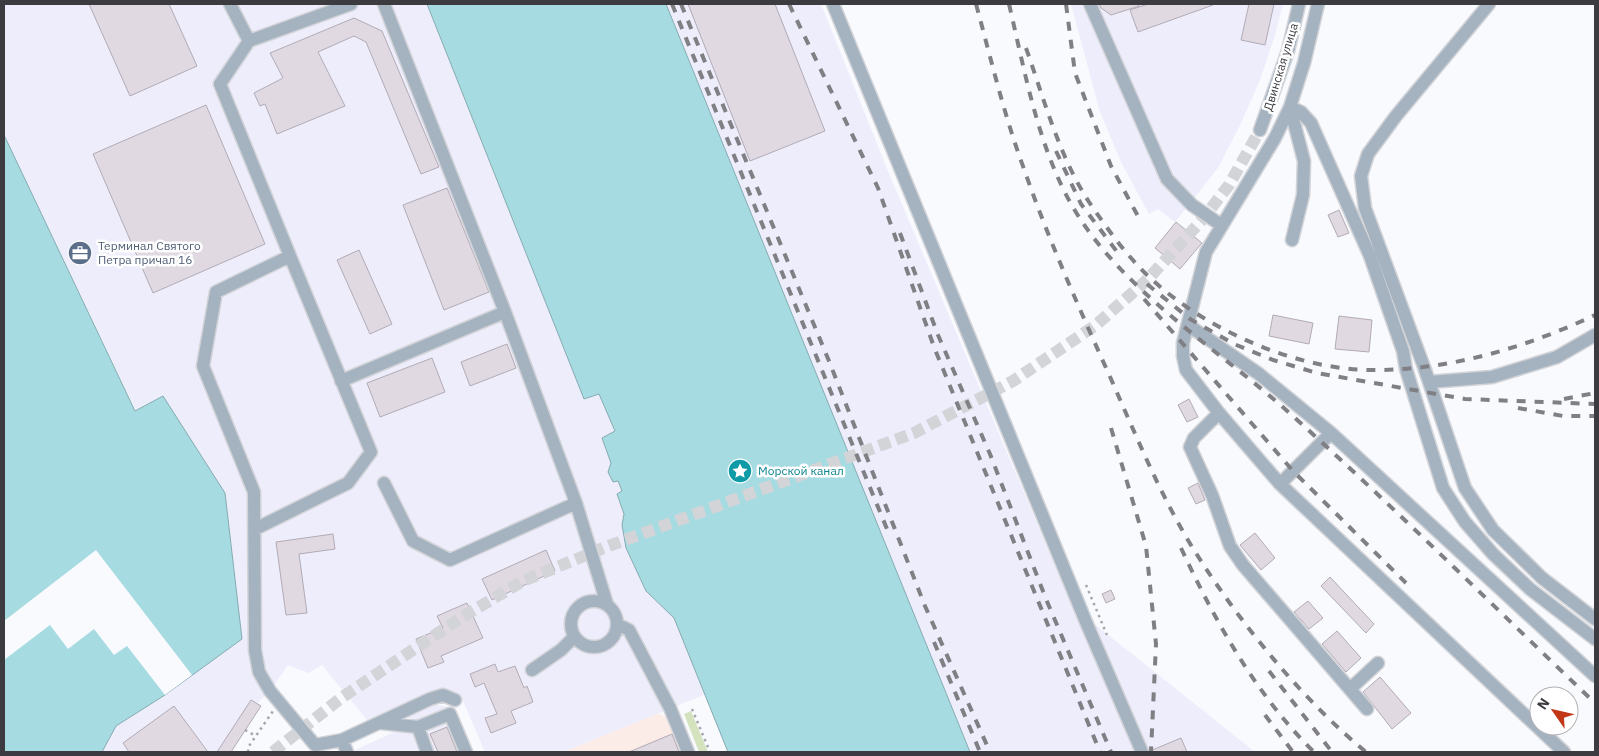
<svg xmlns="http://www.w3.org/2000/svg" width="1599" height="756" font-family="'IBM Plex Sans',sans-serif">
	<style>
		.commercial { fill: #fcece7 }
		.built { fill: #ededfc }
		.green { fill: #d4e3bd }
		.water { fill: #a6dbe1; stroke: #86abb1 }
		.pier { fill: #f9fafe }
		.building { fill: #e0d9e2; stroke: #b2abb5 }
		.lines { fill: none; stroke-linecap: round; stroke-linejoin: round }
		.minor-tunnel { stroke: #d3d4d8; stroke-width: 12; stroke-dasharray: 12 6; stroke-linecap: butt }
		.minor-casing { stroke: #d3d4d8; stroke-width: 15 }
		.path { stroke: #a6a7ab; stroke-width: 2.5; stroke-dasharray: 2.5 4; stroke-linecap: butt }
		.minor { stroke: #a5b3c1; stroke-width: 12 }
		.rail { stroke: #7f7f84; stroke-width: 4; stroke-dasharray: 9 9; stroke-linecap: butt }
		.labels { text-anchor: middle; stroke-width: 5; stroke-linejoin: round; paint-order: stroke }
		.street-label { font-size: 12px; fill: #3b3b40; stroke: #fff }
		.service-label { font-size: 12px; fill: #4e5e75; stroke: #fff; text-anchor: start }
		.culture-label { font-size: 12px; fill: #0d838f; stroke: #fff; text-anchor: start }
	</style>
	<rect width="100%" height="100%" fill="#f9fafe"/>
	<path class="commercial" d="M659 713 667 718 680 752H563Z"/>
	<path class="built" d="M4 4H427L584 399 599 394 615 432 602 438 622 492 617 494 624 514 622 525 626 548 646 591 674 617 706 694 563 752H485L461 696 446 688 367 720 322 665 308 673 288 665 270 691 257 703 261 706 231 752H102L115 726 165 695 192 675 136 411 4 135Z
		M666 4H821L890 176 1072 606 1255 752H970Z
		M1071 4H1283L1275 35 1260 80 1242 121 1218 168 1175 222 1158 209 1149 214 1122 164 1100 112Z
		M434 705 452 707 471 752H356L355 750 401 729V717Z"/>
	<path class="green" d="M691 711 708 752H699L684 714Z"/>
	<path class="water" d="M427 4H666L970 752H728L674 618 646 591 626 548 622 525 624 514 617 494 622 491 618 481 613 482 608 472 611 463 602 438 615 431 599 394 584 399Z
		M4 135 135 411 163 396 225 493 242 639 165 695 116 726 102 752H4Z"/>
	<path class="pier" d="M96 550 192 675 165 695 127 646 114 655 94 629 68 649 50 625 4 660V621Z"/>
	<path class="building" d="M89 4H169L197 66 130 96Z
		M688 4H775L825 131 750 161Z
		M1099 4H1139V6L1111 15 1101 8Z
		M1148 4H1213V5L1138 32 1130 10Z
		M1249 4H1274L1265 45 1241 40Z
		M354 18 382 31 439 167 421 174 366 42 354 36 318 52 345 106 277 134 265 104 260 106 254 93 283 78 270 53Z
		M206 105 265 244 153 293 93 154Z
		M447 188 489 292 444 310 403 205Z
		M1339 210 1349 233 1338 237 1328 215Z
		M1176 222 1202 243 1180 269 1155 248Z
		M359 250 392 324 370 334 337 260Z
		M1273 315 1313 323 1309 344 1269 336Z
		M1339 316 1372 320 1369 352 1335 349Z
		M507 344 516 368 470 386 461 362Z
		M432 358 445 392 380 417 367 383Z
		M1189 399 1198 417 1187 422 1178 405Z
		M1198 483 1205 500 1196 504 1188 488Z
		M1255 533 1275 558 1261 570 1240 545Z
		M333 534 335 549 299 554 307 613 286 615 276 542Z
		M546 550 555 571 492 600 482 579Z
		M1330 577 1374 624 1366 633 1321 586Z
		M1111 590 1115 599 1106 603 1102 594Z
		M1308 601 1323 618 1309 629 1294 612Z
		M467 603 483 638 441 656 444 662 428 668 416 639 443 628 437 616Z
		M1337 631 1361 658 1346 672 1322 644Z
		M495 664 498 672 515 666 524 688 527 686 533 702 511 711 516 723 491 733 485 718 497 714 484 683 475 687 470 674Z
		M1380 677 1411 713 1392 729 1363 692Z
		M251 700 261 706 231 752H217Z
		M174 706 208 752H129L123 743Z
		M447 727 457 752H438L430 734Z
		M672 734 679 752H629Z
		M1181 738 1187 752H1150V751Z"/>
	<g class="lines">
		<path class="minor-tunnel" d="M273 752 341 698 462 617 523 581 606 547 914 433 1013 381 1096 325 1148 279 1202 220 1229 185 1260 130"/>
		<g class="minor-casing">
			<path id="minor" d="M230 4 249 41
				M384 4 505 312 576 503
				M833 4 1086 622 1142 752
				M1090 4 1167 179 1192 205 1221 225
				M1318 4 1304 63 1290 107 1275 138 1206 252 1183 343V356L1186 370 1219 413 1280 484 1564 752
				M1489 4 1396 116 1368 154 1361 176 1365 208 1424 367 1465 488 1493 530 1542 578 1595 619
				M1290 107 1301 112 1311 123 1370 256 1403 351 1406 369 1443 488 1465 522 1493 554 1530 589 1595 639
				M1290 107 1304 161 1303 195 1292 240
				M1260 130 1288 51 1299 4
				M290 256 220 84 249 41 351 4
				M1188 325 1259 374 1331 433 1595 676
				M341 381 505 312
				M1429 382 1492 377 1557 357 1595 335
				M1219 413 1194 438 1190 447 1212 495 1230 546 1243 565 1367 709
				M384 483 413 541 450 560 576 503 607 604
				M1280 484 1331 433
				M255 529 348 483 371 452 290 256 216 292 203 366 254 492 255 650 259 672 270 691 315 745 342 740 347 752
				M571 624a23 23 0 1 1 46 0a23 23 0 1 1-46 0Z
				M617 624 629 630 670 708 688 752
				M532 670 561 650 574 637
				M1350 689 1378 663
				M381 723 418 727 450 714 466 752
				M418 727 427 752
				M342 740 430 699 443 695 455 700"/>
		</g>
		<path class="path" d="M1086 585 1107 635
			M692 709 710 752
			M245 730 256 736
			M248 752 249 746 273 711"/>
		<use href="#minor" class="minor"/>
		<path class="rail" d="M672 4 887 529
			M681 4 829 361 925 606 990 752
			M789 4 878 188 934 347 1100 752
			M976 4C991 59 1004 115 1024 169 1049 241 1080 310 1111 379 1139 442 1165 507 1203 564 1245 629 1306 703 1366 752
			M1009 4C1025 72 1038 148 1074 209 1122 290 1216 348 1285 409 1391 504 1492 605 1595 703
			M1066 4 1075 73 1111 166 1140 220
			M1026 48C1044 99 1059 156 1089 202 1106 227 1124 252 1145 273 1200 327 1292 369 1370 370 1447 371 1525 348 1595 315
			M1056 151 1081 204 1121 257
			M900 233 938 335 990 454 1046 599 1111 752
			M1147 284 1190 319 1234 344 1273 360 1317 373 1465 399 1595 404
			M1144 299 1293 471 1406 583
			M1564 399 1595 393
			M1518 408 1563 416H1595
			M1111 428 1146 546 1156 644 1151 752
			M1181 548C1215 621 1256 695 1314 752
			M934 642 980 752
			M1269 671 1332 752
			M1265 715 1293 752"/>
	</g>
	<defs>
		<g id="office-disc" transform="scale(1.25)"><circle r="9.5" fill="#5c6f8a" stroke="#fff"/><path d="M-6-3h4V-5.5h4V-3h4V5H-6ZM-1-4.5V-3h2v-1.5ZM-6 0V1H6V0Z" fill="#fff"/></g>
		<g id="sight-disc" transform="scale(1.25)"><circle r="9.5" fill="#0f9aa8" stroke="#fff"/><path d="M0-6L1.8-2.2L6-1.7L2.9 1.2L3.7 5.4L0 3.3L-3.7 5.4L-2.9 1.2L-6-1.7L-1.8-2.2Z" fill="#fff"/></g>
	</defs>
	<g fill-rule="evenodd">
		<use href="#office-disc" x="80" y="253"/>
		<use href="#sight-disc" x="740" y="471"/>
	</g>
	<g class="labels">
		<g class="street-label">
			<text transform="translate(1281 67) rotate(-73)" y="4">Двинская улица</text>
		</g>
		<g class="service-label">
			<text x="98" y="250">Терминал Святого<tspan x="98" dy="14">Петра причал 16</tspan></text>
		</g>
		<g class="culture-label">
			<text x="758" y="475">Морской канал</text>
		</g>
	</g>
	<rect width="1599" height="756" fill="none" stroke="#3b3b40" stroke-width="10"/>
	<g transform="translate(1554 711) rotate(304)"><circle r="24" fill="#ffffff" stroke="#b1b1b3"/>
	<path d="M0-4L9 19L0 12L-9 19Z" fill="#c13717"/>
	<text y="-8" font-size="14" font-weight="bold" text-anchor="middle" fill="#3b3b40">N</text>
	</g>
</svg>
